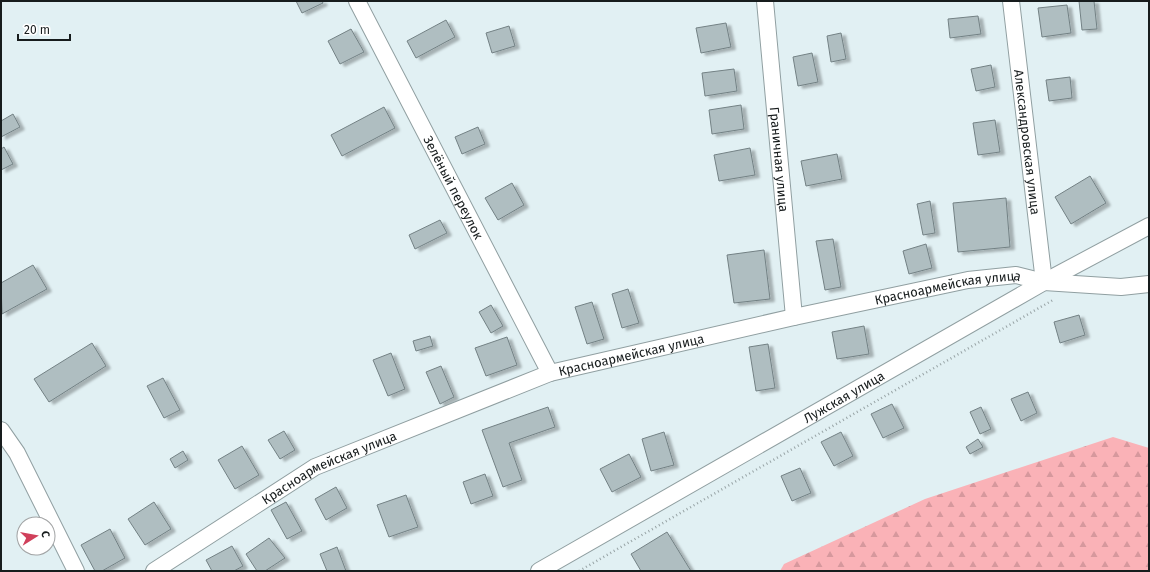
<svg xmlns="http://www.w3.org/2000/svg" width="1150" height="572" font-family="'Fira Sans',sans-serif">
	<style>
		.forest { fill: url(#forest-firs) }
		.building { fill: #afbec1; stroke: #738184; filter: url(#shadow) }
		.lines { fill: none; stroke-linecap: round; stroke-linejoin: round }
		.street-casing { stroke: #909fa1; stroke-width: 18 }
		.path { stroke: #98a4a6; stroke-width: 2.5; stroke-dasharray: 1 3; stroke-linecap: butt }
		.street { stroke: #fff; stroke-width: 16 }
		.labels { text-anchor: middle; stroke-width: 3.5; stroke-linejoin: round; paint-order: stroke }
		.street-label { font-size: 13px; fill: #171c1d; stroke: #fff }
	</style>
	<defs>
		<pattern id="forest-firs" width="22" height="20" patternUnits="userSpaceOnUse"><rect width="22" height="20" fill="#fab2b7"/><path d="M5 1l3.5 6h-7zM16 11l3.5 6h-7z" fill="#d6989d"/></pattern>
		<filter id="shadow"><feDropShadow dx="4.5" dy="2.5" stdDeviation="1" flood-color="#0004"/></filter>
	</defs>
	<rect width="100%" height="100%" fill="#e1f0f3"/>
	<path class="forest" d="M1113 437 1149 448V571H780L784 564 925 499Z"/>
	<path class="building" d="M296 1H322L323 3 302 13Z
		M1079 1H1094L1097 29 1082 30Z
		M1067 5 1071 33 1042 37 1038 8Z
		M978 16 981 34 950 38 948 19Z
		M446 20 455 37 416 58 407 41Z
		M726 23 731 47 701 53 696 28Z
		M509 26 515 46 492 53 486 33Z
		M351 29 364 52 340 64 328 41Z
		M841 33 846 59 831 62 827 36Z
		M812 53 818 82 798 86 793 57Z
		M991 65 995 87 976 91 971 69Z
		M734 69 737 91 705 96 702 73Z
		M1070 77 1072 98 1049 101 1046 80Z
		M741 105 744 129 712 134 709 110Z
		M384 107 395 128 342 156 331 135Z
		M13 114 20 127 1 137V121Z
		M995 120 1000 152 978 155 973 123Z
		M478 127 485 144 462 154 455 137Z
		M4 147 13 164 1 170V149Z
		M750 148 755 175 719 181 714 155Z
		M837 154 842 179 806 186 801 161Z
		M1090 176 1106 203 1071 224 1055 197Z
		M512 183 524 205 498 220 485 198Z
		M1006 198 1010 247 958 252 953 203Z
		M930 201 935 233 923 235 917 204Z
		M440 220 447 233 415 249 409 235Z
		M833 239 841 287 825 290 816 241Z
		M926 244 932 268 909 274 903 251Z
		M764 250 770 299 734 303 727 255Z
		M33 265 47 289 2 314 1 283Z
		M628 289 639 323 622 328 612 294Z
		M592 302 604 339 587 344 575 307Z
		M491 305 503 326 491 333 479 312Z
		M1079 315 1085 335 1060 343 1054 322Z
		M864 326 869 354 837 359 832 332Z
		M430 336 433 346 416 351 413 341Z
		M507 337 517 365 486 376 475 348Z
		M92 343 106 366 49 402 34 379Z
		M768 344 775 388 756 391 749 347Z
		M391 353 405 389 388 396 373 360Z
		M441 366 454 397 440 404 426 372Z
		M163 378 180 410 164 418 147 386Z
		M1028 392 1037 413 1021 421 1011 399Z
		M892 404 904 428 883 438 871 414Z
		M548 407 555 427 509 443 522 480 503 487 482 430Z
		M981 407 991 429 980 434 970 412Z
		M284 431 295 450 280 459 268 440Z
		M664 432 674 465 651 471 642 439Z
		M841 432 853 456 834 466 821 442Z
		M978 439 983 447 970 454 966 447Z
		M242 446 259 475 235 489 218 460Z
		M183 451 188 460 175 468 170 459Z
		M629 454 641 477 612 492 600 469Z
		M800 468 811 493 792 501 781 476Z
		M485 474 493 496 471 504 463 482Z
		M336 487 347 508 326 520 315 499Z
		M406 495 418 527 389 537 377 505Z
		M154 502 171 529 145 545 128 519Z
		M286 502 302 531 287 539 271 510Z
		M110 529 125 558 102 571H95L81 545Z
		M667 532 691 571H641L631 554Z
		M269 538 285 558 265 571H257L246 554Z
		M232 546 243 566 234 571H212L206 560Z
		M337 547 346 571H327L320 554Z"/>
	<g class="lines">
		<g class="street-casing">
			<g id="street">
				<path id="s1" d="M357 1 550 373"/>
				<path id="s2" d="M765 1 794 317"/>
				<path id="s3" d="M1011 1 1044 282"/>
				<path d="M1 430 17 453 76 571"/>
				<path id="s4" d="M154 571 315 467 550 373 794 317 968 280 1016 275 1044 282 1121 287 1149 284"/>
				<path id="s5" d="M539 571 1044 282 1149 226"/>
			</g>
		</g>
		<path class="path" d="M579 571 1053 300"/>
		<use href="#street" class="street"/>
	</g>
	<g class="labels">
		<g class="street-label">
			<text dy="5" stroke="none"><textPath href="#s3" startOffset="142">Александровская улица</textPath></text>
			<text dy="5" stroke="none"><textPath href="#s2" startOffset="159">Граничная улица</textPath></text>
			<text dy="5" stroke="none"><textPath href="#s1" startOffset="210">Зелёный переулок</textPath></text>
			<text dy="5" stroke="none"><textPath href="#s4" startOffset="852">Красноармейская улица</textPath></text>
			<text dy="5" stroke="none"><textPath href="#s4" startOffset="528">Красноармейская улица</textPath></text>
			<text dy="5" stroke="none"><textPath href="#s5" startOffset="351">Лужская улица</textPath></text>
			<text dy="5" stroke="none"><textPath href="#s4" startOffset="204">Красноармейская улица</textPath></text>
		</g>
	</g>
	<rect width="1150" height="572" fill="none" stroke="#171c1d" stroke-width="4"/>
	<g transform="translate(36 536) rotate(79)"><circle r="19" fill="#ffffff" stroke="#a2a4a5"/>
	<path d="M0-3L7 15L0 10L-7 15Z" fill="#d0405b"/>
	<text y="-6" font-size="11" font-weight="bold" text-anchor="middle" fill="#171c1d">С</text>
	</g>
	<path d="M18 34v6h52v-6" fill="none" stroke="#171c1d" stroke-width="2"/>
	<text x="24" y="34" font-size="12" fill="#171c1d" stroke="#ffffff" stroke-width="3" paint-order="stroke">20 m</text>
</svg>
